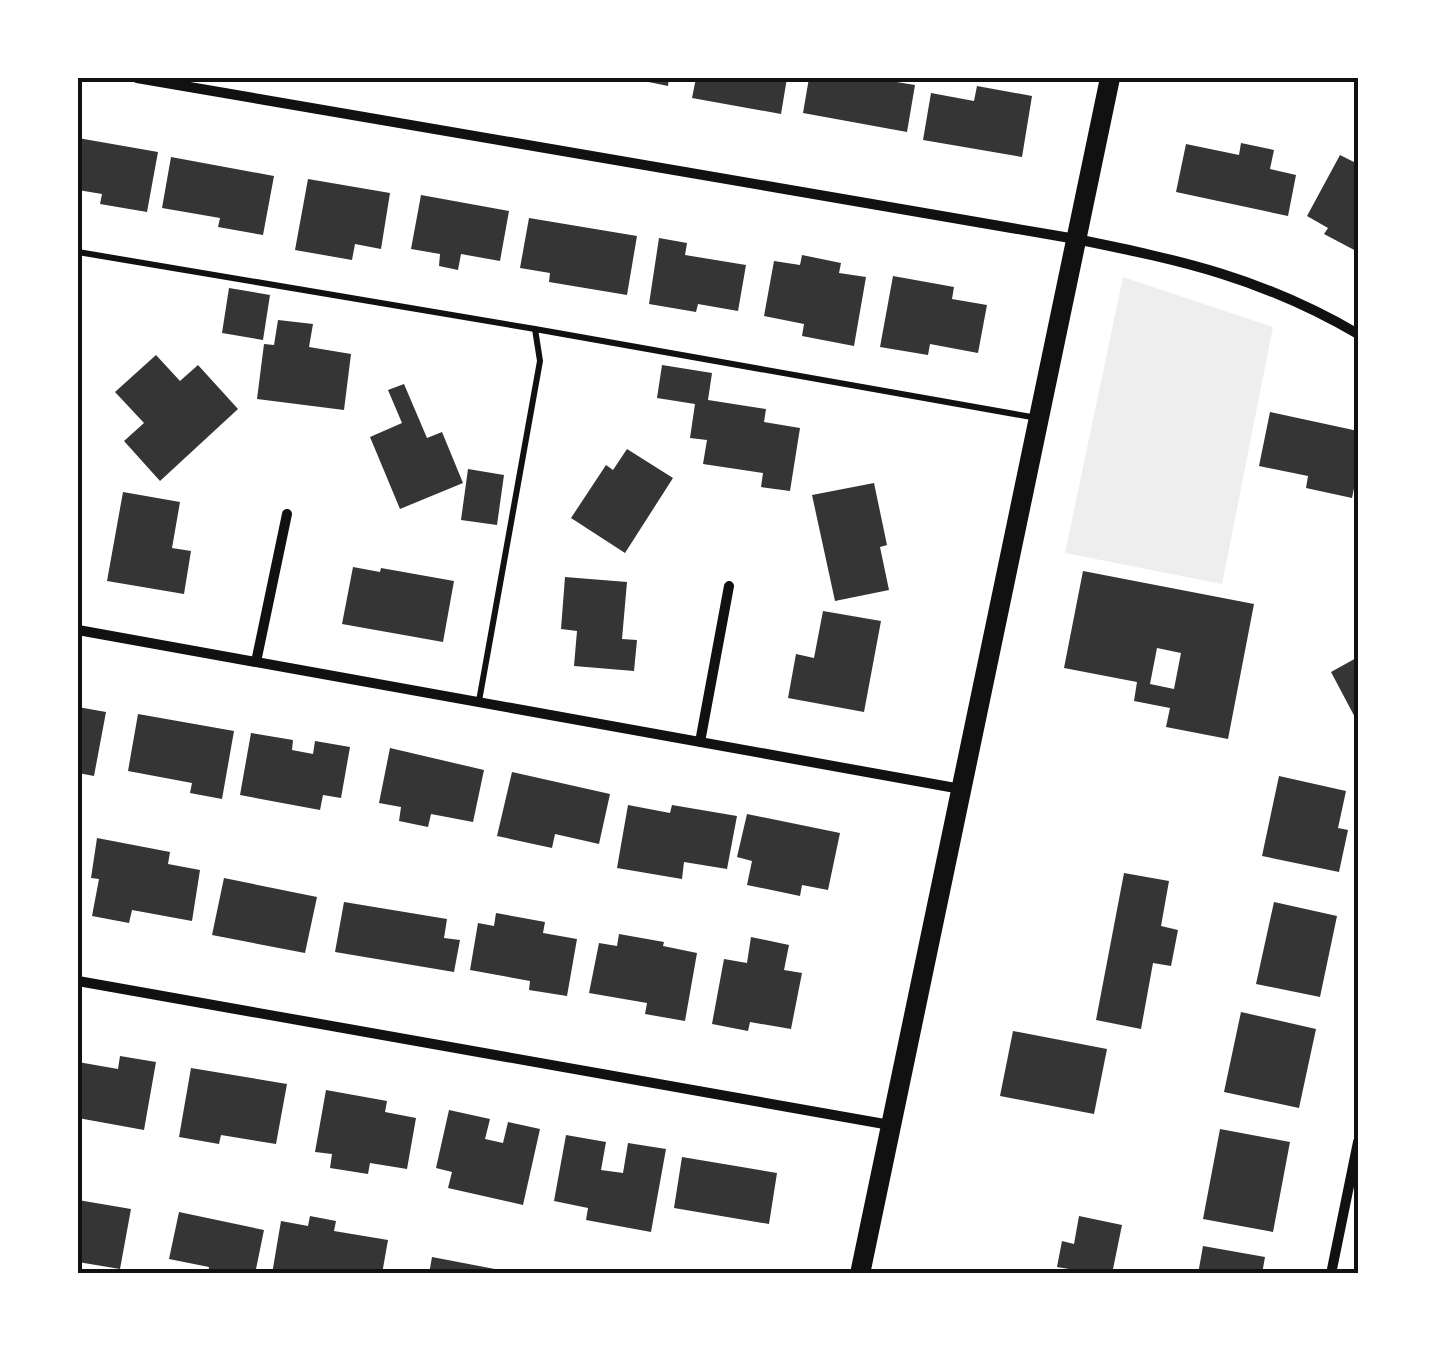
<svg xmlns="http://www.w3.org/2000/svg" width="1436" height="1351" font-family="Raleway,sans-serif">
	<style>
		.green { fill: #eee }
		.building { fill: #353535; fill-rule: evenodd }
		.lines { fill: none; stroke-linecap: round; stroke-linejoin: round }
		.service { stroke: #111; stroke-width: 6 }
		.minor { stroke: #111; stroke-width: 10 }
		.primary { stroke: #111; stroke-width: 20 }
		.neatline { fill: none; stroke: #111; stroke-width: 4 }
	</style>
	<rect width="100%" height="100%" fill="#fff"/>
	<path class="green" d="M1123 277 1273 327 1222 584 1065 553Z"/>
	<path class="building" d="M629 78H669L668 86Z
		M696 78H787L781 114 692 98Z
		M809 78H872L915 85 907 132 803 113Z
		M977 86 1032 96 1022 157 923 140 931 93 974 101Z
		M78 138 158 152 147 212 100 204 102 194 78 190Z
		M1241 143 1274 150 1270 169 1296 175 1288 216 1176 192 1186 144 1239 155Z
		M1340 155 1358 164V252L1324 234 1328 228 1307 216Z
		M171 157 274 176 263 235 218 227 220 218 162 208Z
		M308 179 390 193 381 249 355 244 352 260 295 250Z
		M421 195 509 211 500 261 461 254 458 270 439 266 440 254 411 249Z
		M529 218 637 236 627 295 549 282 550 273 520 268Z
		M659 238 687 243 685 255 746 265 738 311 698 304 696 312 649 304Z
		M802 255 841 263 839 273 866 277 854 346 802 336 804 324 764 316 774 261 800 265Z
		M893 276 954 287 952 299 987 305 978 353 930 344 928 355 880 347Z
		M229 288 270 295 263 340 222 333Z
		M278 320 313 324 309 347 351 354 344 410 257 399 264 344 274 345Z
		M156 355 180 381 198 365 238 409 160 481 124 441 144 423 115 392Z
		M662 365 712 373 708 400 766 409 764 422 800 428 790 491 761 487 763 473 703 464 707 440 690 438 695 404 657 398Z
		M404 384 427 438 442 432 463 483 400 509 370 437 402 423 388 390Z
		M1270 412 1358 431V469L1352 498 1306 488 1308 476 1259 466Z
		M627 449 673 478 625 553 571 518 606 465 613 470Z
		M468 469 504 475 497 525 461 520Z
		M874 483 887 545 880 547 889 590 835 601 812 495Z
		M123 492 180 502 172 548 191 551 184 594 107 581Z
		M353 567 380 572 381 568 454 581 443 642 342 624Z
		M1083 571 1254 604 1228 739 1166 727 1170 708 1134 701 1137 682 1064 668ZM1157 648 1181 653 1174 689 1150 684Z
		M565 577 627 582 622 639 637 640 634 671 574 666 577 631 561 629Z
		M823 611 881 621 864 712 788 698 796 654 814 658Z
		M1358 657V723L1331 672Z
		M78 707 106 712 94 776 78 773Z
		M138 714 234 731 222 799 190 793 192 783 128 771Z
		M251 733 293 740 292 750 313 754 315 741 350 747 341 798 323 795 320 810 240 795Z
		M390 748 484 770 473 822 431 814 428 827 399 821 401 807 379 803Z
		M512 772 610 794 599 844 555 834 552 848 497 836Z
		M1279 776 1346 791 1338 828 1348 830 1339 872 1262 856Z
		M628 805 670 813 672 805 737 816 727 869 684 862 682 879 617 868Z
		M747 814 840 833 828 890 802 885 800 896 747 885 752 861 737 857Z
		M97 838 170 852 168 864 200 870 192 921 132 910 129 923 92 916 99 879 91 878Z
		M1124 873 1169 881 1161 926 1178 930 1171 966 1153 963 1141 1029 1096 1020Z
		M224 878 317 897 305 953 212 935Z
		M344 902 447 919 444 938 460 940 454 972 335 952Z
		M1274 902 1337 916 1320 997 1256 984Z
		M496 913 545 922 543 933 577 939 567 996 529 990 530 981 470 970 478 923 494 926Z
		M619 934 664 942 663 946 697 953 685 1021 645 1014 647 1003 589 993 599 943 617 946Z
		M751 937 789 945 784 970 802 973 791 1029 750 1022 748 1031 712 1024 724 959 747 963Z
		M1241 1012 1316 1029 1299 1108 1224 1092Z
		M1013 1031 1107 1049 1094 1114 1000 1096Z
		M120 1056 156 1062 144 1130 78 1118V1062L118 1069Z
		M191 1068 287 1084 276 1144 221 1135 219 1144 179 1137Z
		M326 1090 387 1101 385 1112 416 1118 407 1169 370 1163 368 1174 330 1168 332 1154 315 1152Z
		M449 1110 490 1119 485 1139 503 1143 508 1122 540 1129 523 1205 448 1188 452 1172 436 1168Z
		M1220 1129 1290 1142 1273 1232 1203 1219Z
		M566 1135 606 1142 601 1170 623 1173 628 1143 666 1149 651 1232 586 1220 588 1208 554 1201Z
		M682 1157 777 1173 769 1224 674 1208Z
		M78 1200 131 1209 120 1269 78 1262Z
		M179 1212 264 1230 255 1274H208L209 1267 169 1259Z
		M310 1216 336 1221 334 1231 388 1240 382 1274H272L281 1221 308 1226Z
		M1079 1216 1122 1225 1112 1274H1068L1069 1269 1057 1267 1062 1241 1074 1244Z
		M1203 1246 1265 1257 1262 1274H1198Z
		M432 1257 500 1270V1274H429Z"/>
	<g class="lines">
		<path class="service" d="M78 252 535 329 540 361 479 701
			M535 329 1037 418"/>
		<path class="minor" d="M137 78 1076 239C1184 261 1262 278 1358 334
			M78 630 961 789
			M256 662 287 514
			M700 742 729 586
			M78 981 890 1125
			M1331 1274 1358 1142"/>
		<path class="primary" d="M860 1274 1110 78"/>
	</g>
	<rect width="1436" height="1351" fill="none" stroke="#ffffff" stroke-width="160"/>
	<rect x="80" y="80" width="1276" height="1191" class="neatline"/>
</svg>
